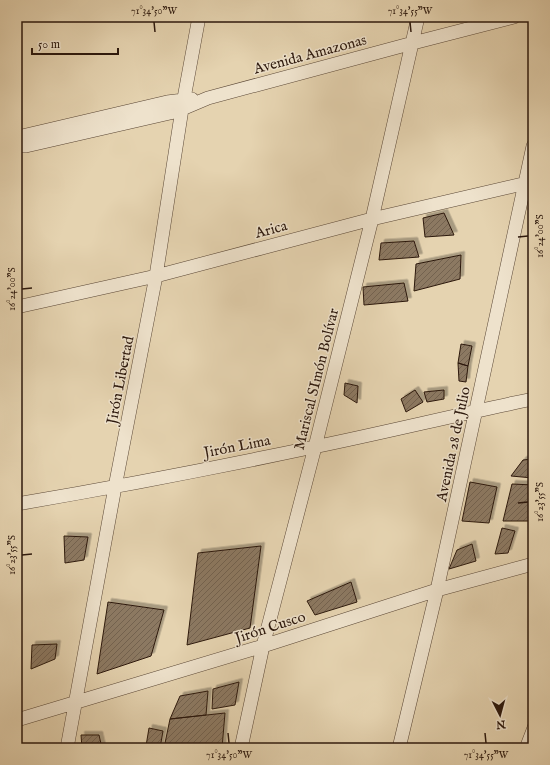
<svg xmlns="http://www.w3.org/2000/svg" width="550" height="765" font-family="'IM FELL English',serif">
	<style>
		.building { fill: url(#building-hatch); stroke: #2c180d; filter: url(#shadow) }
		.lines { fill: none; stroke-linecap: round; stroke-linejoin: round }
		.service-casing { stroke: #5a4736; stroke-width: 8 }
		.minor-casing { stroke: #5a4736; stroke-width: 14 }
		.service { stroke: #eee2cc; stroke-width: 7 }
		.minor { stroke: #eee2cc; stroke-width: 13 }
		.ticks { fill: none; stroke: #2c180d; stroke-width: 1.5 }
		.labels { text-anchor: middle; stroke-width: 3; stroke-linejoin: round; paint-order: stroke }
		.street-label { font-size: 15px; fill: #2c180d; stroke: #eee2cc }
		.neatline { fill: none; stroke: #2c180d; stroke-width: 1.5 }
		.ticks-label { font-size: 10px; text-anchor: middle; fill: #2c180d }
	</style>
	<defs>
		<pattern id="building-hatch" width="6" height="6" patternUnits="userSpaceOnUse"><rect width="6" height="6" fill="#8c7962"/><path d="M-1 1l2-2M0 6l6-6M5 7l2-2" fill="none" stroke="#73624f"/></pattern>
		<filter id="shadow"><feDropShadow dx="3.5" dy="-3.5" stdDeviation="0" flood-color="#0004"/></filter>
	</defs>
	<rect width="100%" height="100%" fill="#e5d3b0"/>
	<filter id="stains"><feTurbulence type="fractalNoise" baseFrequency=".005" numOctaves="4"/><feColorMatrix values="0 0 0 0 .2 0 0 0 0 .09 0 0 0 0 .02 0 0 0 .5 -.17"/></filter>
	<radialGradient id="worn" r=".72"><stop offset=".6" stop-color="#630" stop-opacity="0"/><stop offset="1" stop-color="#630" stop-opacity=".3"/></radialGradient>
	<path class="building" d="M444 213 454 235 425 237 423 218Z
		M414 241 419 257 379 260 381 243Z
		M461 255 460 279 414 291 416 264Z
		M404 283 408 301 364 305 363 287Z
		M461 344 472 346 468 366 458 363Z
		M458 363 468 366 466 382 459 381Z
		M345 383 358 386 357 403 344 395Z
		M415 390 423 402 406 412 401 399Z
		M444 390V399L427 402 424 392Z
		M533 459V478L511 476 523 460Z
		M470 482 497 487 489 523 462 521Z
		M512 484 533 485V521H503Z
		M502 528 515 531 508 553 495 554Z
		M64 536 88 537 84 560 65 563Z
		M472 544 476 561 449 569 457 550Z
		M261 546 250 628 187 645 198 553Z
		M351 582 357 602 315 615 307 601Z
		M108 602 164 610 151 656 97 674Z
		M57 644 55 659 31 669 32 645Z
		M239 682 235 705 212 709 213 689Z
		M208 691 206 715 170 719 180 696Z
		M225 713 222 748H164L170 719Z
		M149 728 163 731 160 748H150L146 746Z
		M81 735H99L102 748H82Z"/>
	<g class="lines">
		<g class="service-casing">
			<path id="service" d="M523 748 533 722"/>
		</g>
		<g class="minor-casing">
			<path id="minor" d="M17 139 22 136 167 102 192 99
				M17 146H26L170 113 182 109 208 98 413 43 514 17
				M17 307 156 276 372 219 531 182
				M17 504C116 487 215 468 314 447 387 432 460 414 533 399
				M17 720 263 646 437 590 533 564
				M67 748 115 487 156 276 182 109 199 17
				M241 748 263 646 315 447 372 219 418 17
				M399 748 437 590 533 146"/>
		</g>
		<use href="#service" class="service"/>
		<use href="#minor" class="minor"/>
	</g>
	<path class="ticks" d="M154 22 155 32M410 22 411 32M518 237 528 236M22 289 32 288M518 503 528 502M22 555 32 554M228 733 229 743M485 733 486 743"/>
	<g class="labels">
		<g class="street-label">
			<text transform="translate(310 54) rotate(-15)" y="5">Avenida Amazonas</text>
			<text transform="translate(271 229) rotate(-15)" y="5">Arica</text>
			<text transform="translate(316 379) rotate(-76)" y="5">Mariscal SImón Bolívar</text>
			<text transform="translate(120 380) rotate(-79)" y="5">Jirón Libertad</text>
			<text transform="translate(453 444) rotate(-78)" y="5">Avenida 28 de Julio</text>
			<text transform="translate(237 446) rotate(-11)" y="5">Jirón Lima</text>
			<text transform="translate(270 627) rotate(-18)" y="5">Jirón Cusco</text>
		</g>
	</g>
	<rect width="550" height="765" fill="none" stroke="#e5d3b0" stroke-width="44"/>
	<g transform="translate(500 715) rotate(174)" stroke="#eee2cc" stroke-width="3" paint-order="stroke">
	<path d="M0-3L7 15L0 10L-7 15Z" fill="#2c180d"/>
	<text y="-6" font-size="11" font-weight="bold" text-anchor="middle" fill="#2c180d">N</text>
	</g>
	<path d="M32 48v6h86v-6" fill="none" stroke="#2c180d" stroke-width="2"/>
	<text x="38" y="48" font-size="12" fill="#2c180d" stroke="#eee2cc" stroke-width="3" paint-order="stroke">50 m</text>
	<rect x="22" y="22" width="506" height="721" class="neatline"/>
	<g class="ticks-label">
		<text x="154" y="14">71°34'50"W</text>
		<text x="410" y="14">71°34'55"W</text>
		<text transform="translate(539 236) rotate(-90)" y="4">16°24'00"S</text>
		<text transform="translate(11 289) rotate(-90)" y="4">16°24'00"S</text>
		<text transform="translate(539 502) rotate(-90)" y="4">16°23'55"S</text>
		<text transform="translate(11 555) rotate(-90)" y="4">16°23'55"S</text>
		<text x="229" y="758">71°34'50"W</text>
		<text x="486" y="758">71°34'55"W</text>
	</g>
	<rect width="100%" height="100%" filter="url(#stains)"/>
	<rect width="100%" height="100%" fill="url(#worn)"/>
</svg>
